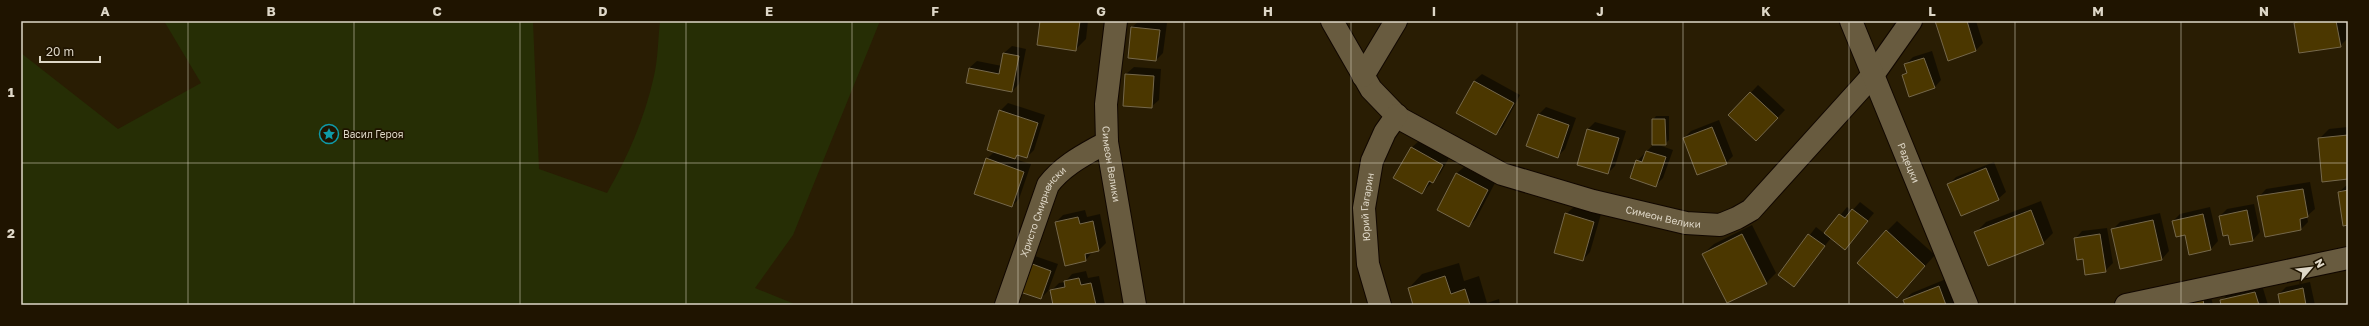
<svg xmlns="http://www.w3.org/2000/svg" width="2369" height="326" font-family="'Golos Text',sans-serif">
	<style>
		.green { fill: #262e05 }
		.shadow { fill: #0007 }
		.building { fill: #4b3700; stroke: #75684b }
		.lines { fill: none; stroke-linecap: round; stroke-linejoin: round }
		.minor-casing { stroke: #110700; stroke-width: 24 }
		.minor { stroke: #685b3f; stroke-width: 22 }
		.grid { fill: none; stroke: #ded7c7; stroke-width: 1; stroke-opacity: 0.55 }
		.labels { text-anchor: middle; stroke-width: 3.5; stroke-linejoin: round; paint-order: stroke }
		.poi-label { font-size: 10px; fill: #ded7c7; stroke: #1f1400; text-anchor: start }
		.street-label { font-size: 10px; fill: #ded7c7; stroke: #1f1400 }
		.neatline { fill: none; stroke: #ded7c7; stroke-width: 1.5 }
		.grid-label { font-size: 13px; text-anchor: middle; font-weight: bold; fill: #ded7c7 }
	</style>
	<rect width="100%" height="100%" fill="#291d03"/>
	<path class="green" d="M164 21H533L539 169 607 193C628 157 645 117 654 76 658 59 658 39 660 21H880L793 235 755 288 797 305H21V53L118 129 201 83Z"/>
	<path class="shadow" d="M1041 21H1088L1086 39 1076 49Z
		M1139 21 1167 23 1163 53 1156 60 1132 27Z
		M1936 21H1976L1983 43 1976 50 1948 59Z
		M2297 21H2348V38L2340 46 2295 23Z
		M1012 46 1026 49 1019 84 1012 91 969 68 977 61 1002 66 1004 53Z
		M1932 51 1941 80 1934 88 1903 75 1908 71 1905 65 1913 57Z
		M1134 67 1161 69 1159 100 1151 107 1126 74Z
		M1482 74 1520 95 1503 127 1496 134 1474 81Z
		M1758 85 1785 110 1763 133 1730 115Z
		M1008 103 1045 115 1034 150 1027 157 1018 154 1014 159 1031 164 1019 199 1012 206 987 159 995 151 1000 111Z
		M1546 107 1576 118 1565 149 1558 156 1528 146 1539 114Z
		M1656 116H1669V140L1665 144H1656L1673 150 1663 178 1656 185 1637 161 1653 145V120Z
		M1719 120 1733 156 1726 163 1684 138 1691 131Z
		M1595 122 1626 131 1615 166 1608 173 1578 164 1588 129Z
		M2348 127V178L2319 139 2329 129Z
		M1419 141 1449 158 1440 174 1422 193 1411 148Z
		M1994 162 2006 192 1998 199 1949 184 1956 177Z
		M1464 167 1495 183 1476 219 1469 226 1456 174Z
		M2310 182 2315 209 2307 216 2308 222 2301 229 2266 236 2259 197 2266 189Z
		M2348 184V224L2339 192Z
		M2041 201 2053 233 2043 243 1975 233 1986 222Z
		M1860 202 1874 213 1845 248 1831 238 1794 285 1779 275 1816 227 1825 234 1847 207 1852 211Z
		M2254 204 2260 232 2253 240 2229 234 2220 216 2227 209Z
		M1574 207 1601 214 1590 252 1583 260 1566 214Z
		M2210 207 2218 241 2211 249 2190 253 2186 234 2173 221 2180 214Z
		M1085 210 1087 217 1100 214 1106 243 1099 250 1093 251 1086 260 1065 265 1056 222 1063 215Z
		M2160 213 2169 251 2162 259 2112 230 2120 222Z
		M1897 221 1935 255 1907 286 1887 231Z
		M1752 225 1776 273 1766 283 1703 254 1714 244Z
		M2107 228 2113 263 2105 271 2075 239 2082 231Z
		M1035 256 1058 264 1048 291 1041 298 1018 290Z
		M1459 263 1464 281 1479 276 1487 303 1499 299 1500 305H1414L1409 288 1422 274Z
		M1086 271 1088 278 1099 276 1105 305H1054L1051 291 1059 283 1065 282 1072 274Z
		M1946 279 1955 303 1953 305H1906L1904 300 1912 293Z
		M2310 282 2315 305H2281L2279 294 2286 287Z
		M2262 285 2268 305H2222L2221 301 2229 293Z
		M2210 293 2213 305H2173Z"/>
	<path class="building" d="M1040 21H1080L1076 51 1037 45Z
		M1935 21H1967L1976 51 1948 61Z
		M2300 21H2336L2341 47 2299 53 2294 23Z
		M1131 27 1160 30 1156 61 1128 58Z
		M1003 53 1019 56 1012 92 966 83 969 68 999 74Z
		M1924 58 1935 88 1909 97 1902 75 1907 73 1904 64Z
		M1125 74 1154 76 1152 108 1123 106Z
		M1474 81 1514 103 1496 135 1456 113Z
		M1750 92 1778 118 1756 141 1728 115Z
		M999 110 1038 123 1027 158 1017 155 1015 159 987 150Z
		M1538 114 1569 125 1558 158 1526 146Z
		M1652 119H1665L1666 145H1652Z
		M1712 127 1727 164 1697 175 1683 138Z
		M1587 129 1619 138 1608 174 1577 165Z
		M2348 135V179L2322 182 2318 138Z
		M1411 147 1443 165 1433 183 1429 181 1422 194 1393 178Z
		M1646 151 1666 157 1656 187 1630 178 1636 160 1642 162Z
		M986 158 1024 172 1012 207 974 194Z
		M1986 168 1999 200 1961 216 1947 184Z
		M1456 173 1488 190 1469 227 1437 210Z
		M2303 189 2308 217 2300 219 2301 230 2265 237 2257 196Z
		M2348 190V225L2343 226 2338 192Z
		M1852 209 1868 221 1845 250 1824 233 1839 214 1845 218Z
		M2031 210 2044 244 1988 266 1974 232Z
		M2247 210 2253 241 2230 245 2228 235 2223 236 2219 216Z
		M1565 213 1594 222 1583 261 1554 253Z
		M2203 214 2211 250 2189 255 2185 235 2176 237 2172 221Z
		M1078 217 1080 224 1093 221 1099 251 1085 254 1086 261 1065 266 1055 222Z
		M2153 220 2162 260 2120 269 2111 229Z
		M1886 230 1925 266 1897 298 1857 263Z
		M1742 234 1767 284 1727 303 1702 254Z
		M1808 234 1825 246 1794 287 1778 275Z
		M2100 234 2106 272 2085 275 2083 259 2077 260 2074 238Z
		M1027 262 1051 271 1041 299 1017 291Z
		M1445 276 1451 294 1465 289 1470 305H1413L1408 288Z
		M1079 278 1081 285 1091 283 1096 305H1053L1050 290 1065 287 1064 281Z
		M1939 286 1946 305H1905L1903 300Z
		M2303 288 2306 305H2280L2278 294Z
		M2255 292 2259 305H2221L2220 300Z
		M2203 300 2204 305H2178Z"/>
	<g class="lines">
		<g class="minor-casing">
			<g id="minor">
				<path id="s1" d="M1116 21 1106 104 1107 142 1135 305"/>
				<path id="s2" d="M1332 21 1371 89 1399 118 1502 174 1593 201 1686 223 1720 225 1737 218 1751 210 1873 75 1911 21"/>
				<path id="s3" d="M1851 21 1967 305"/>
				<path d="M1363 76 1396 21"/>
				<path id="s4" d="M1006 305 1048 185C1064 164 1086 154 1107 142"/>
				<path id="s5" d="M1380 305 1368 264 1364 208 1372 161 1385 132 1397 115"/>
				<path d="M2126 305 2348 258"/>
			</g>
		</g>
		<use href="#minor" class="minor"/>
	</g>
	<path class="grid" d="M188 21V305M354 21V305M520 21V305M686 21V305M852 21V305M1018 21V305M1184 21V305M1351 21V305M1517 21V305M1683 21V305M1849 21V305M2015 21V305M2181 21V305M21 163H2348"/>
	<defs>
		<g id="sight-ring" transform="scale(1)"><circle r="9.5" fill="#1f1400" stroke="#0f9aa8" stroke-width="1.5"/><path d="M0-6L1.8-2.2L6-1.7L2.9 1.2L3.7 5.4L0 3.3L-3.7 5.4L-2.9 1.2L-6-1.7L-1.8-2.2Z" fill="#0f9aa8"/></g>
	</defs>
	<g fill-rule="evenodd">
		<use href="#sight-ring" x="329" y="134"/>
	</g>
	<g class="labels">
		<g class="poi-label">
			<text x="343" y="138">Васил Героя</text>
		</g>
		<g class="street-label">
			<text dy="4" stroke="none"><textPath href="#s1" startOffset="144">Симеон Велики</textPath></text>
			<text dy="4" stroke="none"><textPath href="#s3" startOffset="153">Радецки</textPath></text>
			<text dy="4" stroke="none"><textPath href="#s5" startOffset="100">Юрий Гагарин</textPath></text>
			<text dy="4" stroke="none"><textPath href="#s4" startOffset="101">Христо Смирненски</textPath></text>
			<text dy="4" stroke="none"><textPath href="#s2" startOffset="403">Симеон Велики</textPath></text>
		</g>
	</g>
	<rect width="2369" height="326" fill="none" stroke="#1f1400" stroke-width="44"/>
	<g transform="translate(2311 268) rotate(62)" stroke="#1f1400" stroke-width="3" paint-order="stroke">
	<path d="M0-3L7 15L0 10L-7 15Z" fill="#ded7c7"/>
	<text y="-6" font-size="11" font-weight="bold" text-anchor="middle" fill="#ded7c7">N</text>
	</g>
	<path d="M40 56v6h60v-6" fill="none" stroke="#ded7c7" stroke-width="2"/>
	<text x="46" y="56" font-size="12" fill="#ded7c7" stroke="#1f1400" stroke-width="3" paint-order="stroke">20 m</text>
	<rect x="22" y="22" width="2325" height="282" class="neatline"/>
	<g class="grid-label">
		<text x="105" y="16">A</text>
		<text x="271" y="16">B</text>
		<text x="437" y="16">C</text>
		<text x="603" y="16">D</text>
		<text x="769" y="16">E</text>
		<text x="935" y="16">F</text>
		<text x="1101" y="16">G</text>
		<text x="1268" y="16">H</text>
		<text x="1434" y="16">I</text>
		<text x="1600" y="16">J</text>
		<text x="1766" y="16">K</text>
		<text x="1932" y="16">L</text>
		<text x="2098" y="16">M</text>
		<text x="2264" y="16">N</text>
		<text x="11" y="97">1</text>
		<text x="11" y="238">2</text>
	</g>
</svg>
